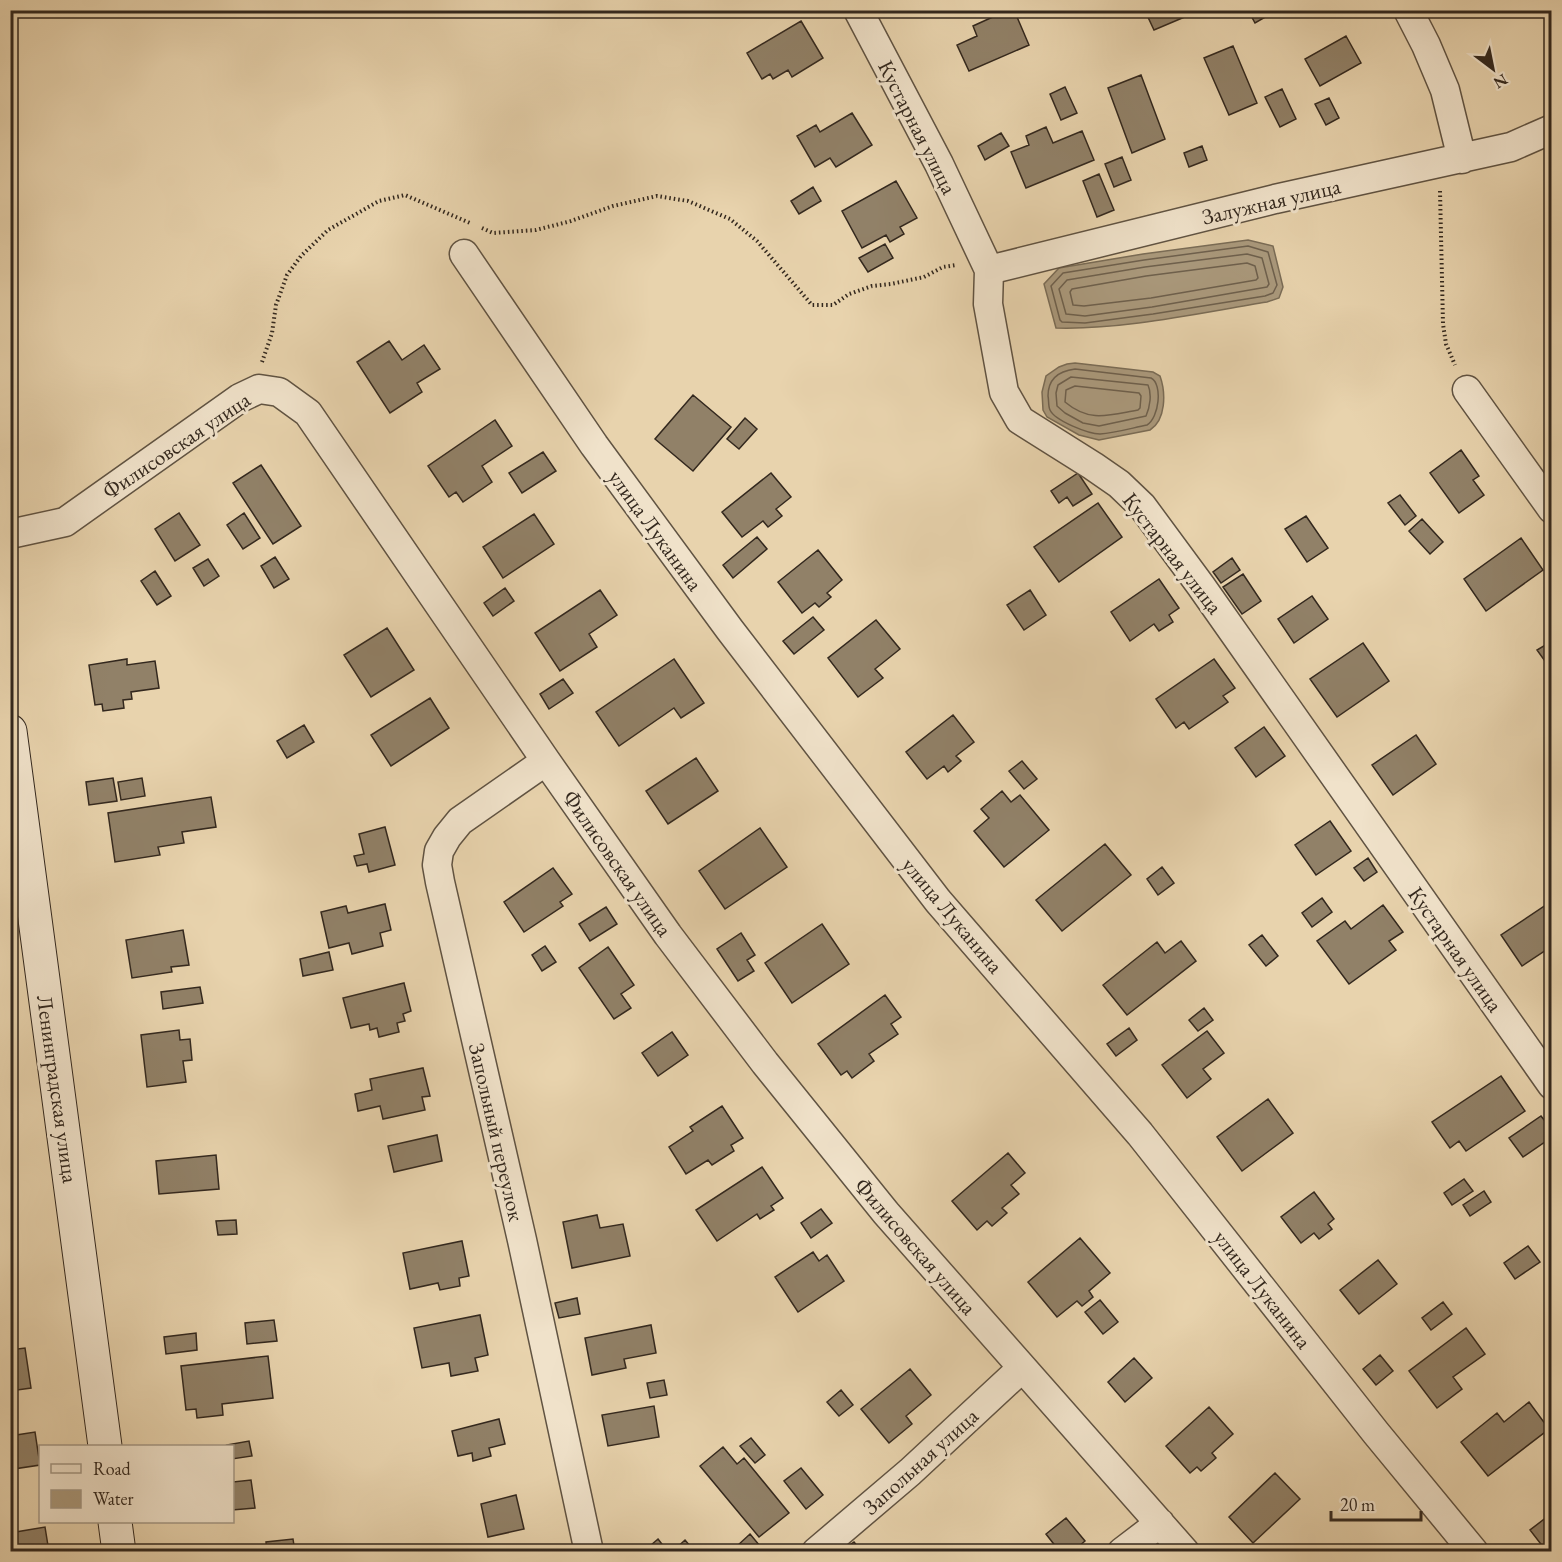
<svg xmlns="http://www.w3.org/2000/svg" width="1562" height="1562" font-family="'EB Garamond',serif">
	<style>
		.water { fill: #aa997c; stroke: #7a6c56; stroke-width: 1.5 }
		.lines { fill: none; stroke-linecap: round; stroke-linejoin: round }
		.shore { stroke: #6e604d; stroke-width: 1.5 }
		.building { fill: #918168; stroke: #33281e; stroke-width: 1.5 }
		.street-casing { stroke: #605342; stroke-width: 31 }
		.secondary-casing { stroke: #33281e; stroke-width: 35 }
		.path { stroke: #33281e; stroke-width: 4; stroke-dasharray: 1.5 3; stroke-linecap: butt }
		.street { stroke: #f0e2ca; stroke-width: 28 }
		.secondary { stroke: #f0e2ca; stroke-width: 33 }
		.labels { text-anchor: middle; stroke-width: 6; stroke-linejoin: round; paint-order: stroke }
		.street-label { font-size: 22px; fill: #33281e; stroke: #f0e2ca }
	</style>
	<rect width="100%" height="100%" fill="#e8d3ad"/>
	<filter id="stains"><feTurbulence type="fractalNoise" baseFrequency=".00333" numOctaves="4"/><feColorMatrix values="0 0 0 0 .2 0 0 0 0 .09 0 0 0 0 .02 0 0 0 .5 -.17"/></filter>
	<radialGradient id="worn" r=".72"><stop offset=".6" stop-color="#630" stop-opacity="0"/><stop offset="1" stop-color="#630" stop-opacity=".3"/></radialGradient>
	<path class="water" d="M1248 240 1273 246 1283 287 1279 298 1267 302C1199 313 1123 330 1056 328L1044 284 1059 268 1143 254Z
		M1075 363 1153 372 1160 376C1166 393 1166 420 1150 430L1099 440 1079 435 1047 417 1043 410 1042 392 1046 376 1059 367 1067 364Z"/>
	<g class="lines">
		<path class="shore" d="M1248 246 1268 252 1277 285 1273 293 1265 296 1153 314 1085 323 1062 322 1060 320 1051 286 1063 273 1144 260Z
			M1247 254 1262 258 1269 284 1267 287 1152 307 1085 316 1066 314 1059 289 1067 280 1145 267Z
			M1247 263 1255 266 1258 278 1256 280 1151 298 1084 306 1073 305 1070 292 1072 289 1146 276Z
			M1075 369 1151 378C1163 384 1159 418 1147 425 1132 428 1115 433 1100 434 1089 434 1055 421 1050 410 1048 406 1049 400 1048 396 1048 379 1059 371 1075 369Z
			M1071 377 1148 385C1152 394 1150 407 1146 416L1099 426 1083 423 1065 413 1057 406 1056 393 1058 385Z
			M1075 386 1139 393 1141 396 1140 408 1138 410C1109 415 1090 423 1065 402L1066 390Z"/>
	</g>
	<path class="building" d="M1008 10H1014L1029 45 969 71 957 45 977 36 973 26Z
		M1157 10H1193L1194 13 1154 30 1147 15Z
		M1248 10H1267L1269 15 1255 23Z
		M801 21 823 58 792 77 788 70 773 79 770 74 762 79 747 53Z
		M1346 36 1361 63 1320 86 1305 59Z
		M1233 46 1257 103 1229 115 1204 58Z
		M1141 75 1165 139 1132 153 1108 88Z
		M1065 87 1077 113 1061 120 1050 94Z
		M1282 89 1296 119 1280 127 1265 97Z
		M1329 98 1339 118 1326 125 1315 104Z
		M852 113 872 145 836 167 830 158 815 167 797 136 816 125 820 132Z
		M1046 127 1053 143 1082 131 1094 160 1026 188 1011 152 1029 145 1026 136Z
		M1001 133 1009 146 985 160 978 146Z
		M1202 146 1207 160 1189 167 1184 153Z
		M1122 157 1131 180 1114 187 1105 164Z
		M1099 174 1114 210 1097 217 1083 181Z
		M896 181 917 218 900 227 904 234 890 242 886 235 862 248 842 211Z
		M813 187 821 201 799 214 791 201Z
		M885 244 893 258 868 272 859 258Z
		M389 341 402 360 424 345 440 369 417 383 422 392 390 413 357 362Z
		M693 395 731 427 693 471 655 439Z
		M745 418 757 429 739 449 727 439Z
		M495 420 512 446 482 466 492 482 463 502 456 492 449 497 428 466Z
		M1461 450 1479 476 1473 480 1484 495 1459 513 1430 473Z
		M543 452 556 471 522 493 509 473Z
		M261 465 301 526 273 544 233 483Z
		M771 473 791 497 776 509 782 516 768 527 763 521 742 537 722 512Z
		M1078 473 1092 494 1073 506 1067 497 1059 503 1051 491Z
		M1400 495 1416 516 1405 525 1388 503Z
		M1098 503 1122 537 1059 582 1034 547Z
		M179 513 200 545 175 561 155 529Z
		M244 513 260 538 243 549 227 525Z
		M534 514 554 544 503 578 483 547Z
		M1306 516 1328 548 1307 562 1285 529Z
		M1422 519 1443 542 1430 554 1409 531Z
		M757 537 767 549 733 578 723 565Z
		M1521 538 1543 570 1486 611 1464 579Z
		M818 550 842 580 827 593 831 597 819 607 815 603 802 613 778 582Z
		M275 557 289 579 274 588 261 566Z
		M1232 558 1240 570 1221 583 1213 572Z
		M208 559 219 576 204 586 193 568Z
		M155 571 171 596 157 605 141 581Z
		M1243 574 1261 601 1242 614 1223 587Z
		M1159 579 1179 608 1169 615 1173 622 1159 631 1154 624 1130 641 1111 612Z
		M505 588 514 601 493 616 484 603Z
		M600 590 617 615 589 634 597 647 560 671 535 633Z
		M1030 590 1046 615 1024 630 1007 605Z
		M1312 596 1328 619 1294 643 1278 619Z
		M813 617 824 630 794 654 783 641Z
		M876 620 900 649 875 669 883 678 858 697 828 658Z
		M387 628 414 670 371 697 344 655Z
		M1552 641V671L1537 650Z
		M1363 643 1389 681 1337 717 1310 679Z
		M127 659V665L155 661 159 688 131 692 132 699 123 700 124 708 103 711 102 704 95 705 89 665Z
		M674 659 704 703 681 718 674 708 619 746 596 712Z
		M1214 659 1235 688 1223 696 1228 702 1189 729 1184 722 1176 728 1156 699Z
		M563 679 573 693 549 709 540 694Z
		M430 698 449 728 391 766 371 735Z
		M953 715 974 742 956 756 961 761 948 772 944 766 927 779 906 752Z
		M304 725 314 742 287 758 277 741Z
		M1264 727 1285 756 1256 777 1235 748Z
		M1416 735 1436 764 1393 795 1372 765Z
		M696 758 718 791 668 824 646 791Z
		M1022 761 1037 779 1024 789 1009 771Z
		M113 778 117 801 89 805 86 782Z
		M142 778 145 796 121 800 118 782Z
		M1002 791 1011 802 1020 795 1049 830 1004 867 974 831 989 818 981 809Z
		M211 797 216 827 182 832 184 843 158 847 160 855 115 862 108 813Z
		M1330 821 1351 851 1316 875 1295 845Z
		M385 827 395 865 369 872 367 864 357 866 354 856 364 854 359 834Z
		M760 828 787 867 725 909 699 871Z
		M1105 844 1131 875 1062 931 1036 900Z
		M1368 858 1377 872 1364 881 1354 868Z
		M1162 867 1174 883 1158 895 1147 879Z
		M553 868 572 894 560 902 563 906 524 932 504 902Z
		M1322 898 1332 912 1312 927 1302 913Z
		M1552 901V946L1522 966 1501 935Z
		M385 904 391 930 380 933 383 946 352 954 349 943 329 948 321 912 346 906 348 913Z
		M1383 905 1403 932 1389 941 1396 950 1349 984 1317 941 1345 921 1351 929Z
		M606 907 617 924 590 941 579 924Z
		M822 924 849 964 792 1003 765 963Z
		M183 930 189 965 171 967 172 972 132 978 126 940Z
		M741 933 755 955 747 960 754 971 738 981 717 949Z
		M1262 935 1278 956 1266 966 1249 945Z
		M1181 941 1196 961 1127 1015 1103 985 1157 942 1165 953Z
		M545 946 556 962 542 971 532 955Z
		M608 947 634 985 621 994 631 1008 614 1019 579 968Z
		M329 952 333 970 303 976 300 959Z
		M404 983 411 1011 403 1014 405 1021 397 1023 399 1032 379 1037 377 1028 370 1030 369 1024 351 1028 343 998Z
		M200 987 203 1003 163 1009 161 992Z
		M885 995 901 1017 891 1024 898 1034 869 1054 874 1061 852 1078 847 1071 841 1075 818 1044Z
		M1204 1008 1213 1020 1198 1031 1189 1020Z
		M1129 1028 1137 1040 1116 1056 1107 1044Z
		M179 1030 180 1040 190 1039 192 1060 183 1061 186 1082 147 1087 141 1035Z
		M1207 1031 1224 1053 1203 1069 1211 1079 1187 1098 1162 1065Z
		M672 1032 688 1055 658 1076 642 1053Z
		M423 1068 430 1096 422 1097 425 1110 383 1119 380 1106 358 1111 355 1094 372 1090 370 1079Z
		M1501 1076 1525 1111 1466 1151 1459 1141 1450 1148 1432 1122Z
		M1268 1099 1293 1133 1242 1171 1217 1137Z
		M722 1106 743 1138 731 1145 734 1151 712 1165 708 1160 686 1174 669 1147 693 1131 690 1127Z
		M1541 1116 1552 1130V1137L1523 1157 1509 1138Z
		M437 1135 442 1161 394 1172 388 1146Z
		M1008 1153 1025 1173 1011 1185 1019 1194 1002 1208 1007 1213 992 1226 987 1221 977 1230 952 1201Z
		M216 1155 219 1189 159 1194 156 1161Z
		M762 1167 783 1198 771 1206 774 1210 760 1219 757 1214 717 1241 696 1210Z
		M1464 1179 1473 1191 1452 1205 1444 1193Z
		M1484 1191 1491 1202 1470 1216 1463 1205Z
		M1314 1192 1334 1219 1328 1224 1332 1229 1319 1239 1314 1233 1301 1243 1281 1217Z
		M821 1209 832 1223 811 1238 801 1223Z
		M597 1215 600 1228 623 1224 630 1256 572 1268 563 1222Z
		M236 1220 237 1234 218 1235 216 1221Z
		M1080 1238 1110 1273 1089 1291 1093 1297 1082 1306 1077 1301 1057 1317 1028 1282Z
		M462 1241 469 1276 459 1278 460 1286 440 1290 438 1283 410 1289 403 1253Z
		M1528 1246 1540 1262 1515 1279 1504 1263Z
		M813 1252 819 1261 827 1255 844 1281 798 1312 775 1277Z
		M1378 1260 1397 1284 1359 1314 1340 1290Z
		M12 1261 17 1292 10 1293V1262Z
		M577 1298 580 1314 559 1318 555 1303Z
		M1100 1300 1118 1322 1103 1334 1085 1312Z
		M1443 1302 1452 1314 1431 1330 1422 1318Z
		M480 1315 488 1355 475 1358 478 1371 451 1376 449 1363 422 1368 414 1328Z
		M274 1320 277 1341 247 1344 245 1323Z
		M651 1325 656 1353 624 1359 626 1368 592 1375 585 1338Z
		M1466 1328 1485 1354 1453 1377 1462 1389 1437 1408 1409 1371Z
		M196 1333 197 1350 166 1354 164 1337Z
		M25 1348 31 1388 10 1391V1350Z
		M1380 1355 1393 1371 1376 1385 1363 1369Z
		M268 1356 273 1398 222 1404 223 1415 197 1418 196 1409 186 1410 181 1366Z
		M1134 1358 1152 1378 1125 1402 1108 1382Z
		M910 1369 931 1395 906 1416 912 1424 889 1443 861 1409Z
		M664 1380 667 1395 650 1398 647 1383Z
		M841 1390 853 1405 839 1416 827 1402Z
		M1529 1402 1549 1429 1488 1476 1461 1442 1497 1413 1504 1422Z
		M654 1406 659 1437 608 1446 602 1415Z
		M1209 1407 1233 1434 1212 1453 1216 1458 1201 1471 1197 1467 1190 1473 1166 1446Z
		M499 1419 505 1444 489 1448 491 1456 473 1461 472 1453 458 1456 452 1431Z
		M35 1432 40 1465 14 1469 15 1477 10 1478V1436Z
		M751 1438 765 1455 755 1463 740 1446Z
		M249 1441 252 1456 232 1459V1446H228L227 1445Z
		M723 1447 737 1464 744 1458 789 1513 759 1537 700 1466Z
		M801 1468 823 1495 806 1509 784 1481Z
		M1275 1473 1300 1499 1253 1543 1229 1517Z
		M232 1479 233 1482 251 1480 255 1508 232 1510Z
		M516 1495 524 1529 488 1537 481 1504Z
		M1552 1513V1552H1547L1530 1530Z
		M1066 1518 1085 1541 1072 1552H1060L1046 1534Z
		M45 1527 49 1552H10V1533Z
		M750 1534 765 1552H742L737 1546Z
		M293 1539 295 1552H267L266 1542Z
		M658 1539 668 1552H643Z
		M685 1540 695 1552H672Z
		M854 1542 862 1552H844L843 1550Z"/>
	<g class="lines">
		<g class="street-casing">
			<path id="street" d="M858 10 939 164 989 270 988 304 1004 392 1020 420 1093 466 1119 484 1142 506 1201 586 1552 1085
				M1408 10 1426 45 1445 90 1462 159
				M464 254 594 445 730 630 938 901 1140 1134 1376 1433 1474 1552
				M989 270 1275 199 1511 147 1552 129
				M1467 390 1552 509
				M10 534 65 522 240 398 259 389 279 392 308 413 546 761 668 935 765 1063 886 1213 1185 1552
				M546 761 460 821 447 837 439 851 437 865 440 882 522 1240 589 1552
				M816 1552 910 1472 1022 1368
				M1122 1552 1160 1523"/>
		</g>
		<g class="secondary-casing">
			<path id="secondary" d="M10 731 105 1446
				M115 1522 119 1552"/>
		</g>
		<path class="path" d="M1440 191 1443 324 1446 344 1455 365
			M482 228 493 233 536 230 571 221 613 206 657 196 688 201 730 219 757 241 812 305H833L849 294 872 286 891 284 924 277 943 267 956 265
			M262 362 272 333 276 305 287 275 301 256 328 230 379 201 405 195 470 223"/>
		<use href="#street" class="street"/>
		<use href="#secondary" class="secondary"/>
	</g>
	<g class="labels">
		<g class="street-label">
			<text transform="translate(918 127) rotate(63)" y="8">Кустарная улица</text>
			<text transform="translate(1271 201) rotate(-13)" y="8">Залужная улица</text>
			<text transform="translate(176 445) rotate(-34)" y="8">Филисовская улица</text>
			<text transform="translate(656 530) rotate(54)" y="8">улица Луканина</text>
			<text transform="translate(1173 553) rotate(52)" y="8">Кустарная улица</text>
			<text transform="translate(618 863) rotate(55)" y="8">Филисовская улица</text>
			<text transform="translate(953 915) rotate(50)" y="8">улица Луканина</text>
			<text transform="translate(1456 949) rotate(55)" y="8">Кустарная улица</text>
			<text transform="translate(58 1089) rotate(82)" y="8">Ленинградская улица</text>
			<text transform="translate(497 1132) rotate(77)" y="8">Запольный переулок</text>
			<text transform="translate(916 1246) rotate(49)" y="8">Филисовская улица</text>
			<text transform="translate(1263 1289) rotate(52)" y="8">улица Луканина</text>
			<text transform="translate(920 1461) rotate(-42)" y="8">Запольная улица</text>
		</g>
	</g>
	<rect width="1562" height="1562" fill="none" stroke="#e8d3ad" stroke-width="36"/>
	<rect x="12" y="12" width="1538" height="1538" fill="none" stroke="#33281e" stroke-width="3"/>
	<rect x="18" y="18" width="1526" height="1526" fill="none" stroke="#33281e" stroke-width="1.5"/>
	<rect x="39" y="1445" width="195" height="78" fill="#f0e2ca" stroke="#a49885" stroke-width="1.5"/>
	<rect x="51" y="1464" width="30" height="9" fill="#f0e2ca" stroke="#a49885" stroke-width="1.5"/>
	<text x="93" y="1475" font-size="18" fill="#33281e">Road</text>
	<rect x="51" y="1490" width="30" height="18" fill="#aa997c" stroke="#a49885" stroke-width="1.5"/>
	<text x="93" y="1505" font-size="18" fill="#33281e">Water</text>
	<g transform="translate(1493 69) rotate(148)" stroke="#f0e2ca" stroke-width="4.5" paint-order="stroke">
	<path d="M0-4.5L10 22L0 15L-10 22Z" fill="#33281e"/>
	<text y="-9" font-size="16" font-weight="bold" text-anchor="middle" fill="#33281e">N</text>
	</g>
	<path d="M1331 1511v9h90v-9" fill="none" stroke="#33281e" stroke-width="3"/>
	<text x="1340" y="1511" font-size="18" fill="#33281e" stroke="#f0e2ca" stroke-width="4.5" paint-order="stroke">20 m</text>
	<rect width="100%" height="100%" filter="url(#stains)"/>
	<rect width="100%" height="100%" fill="url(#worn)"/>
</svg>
